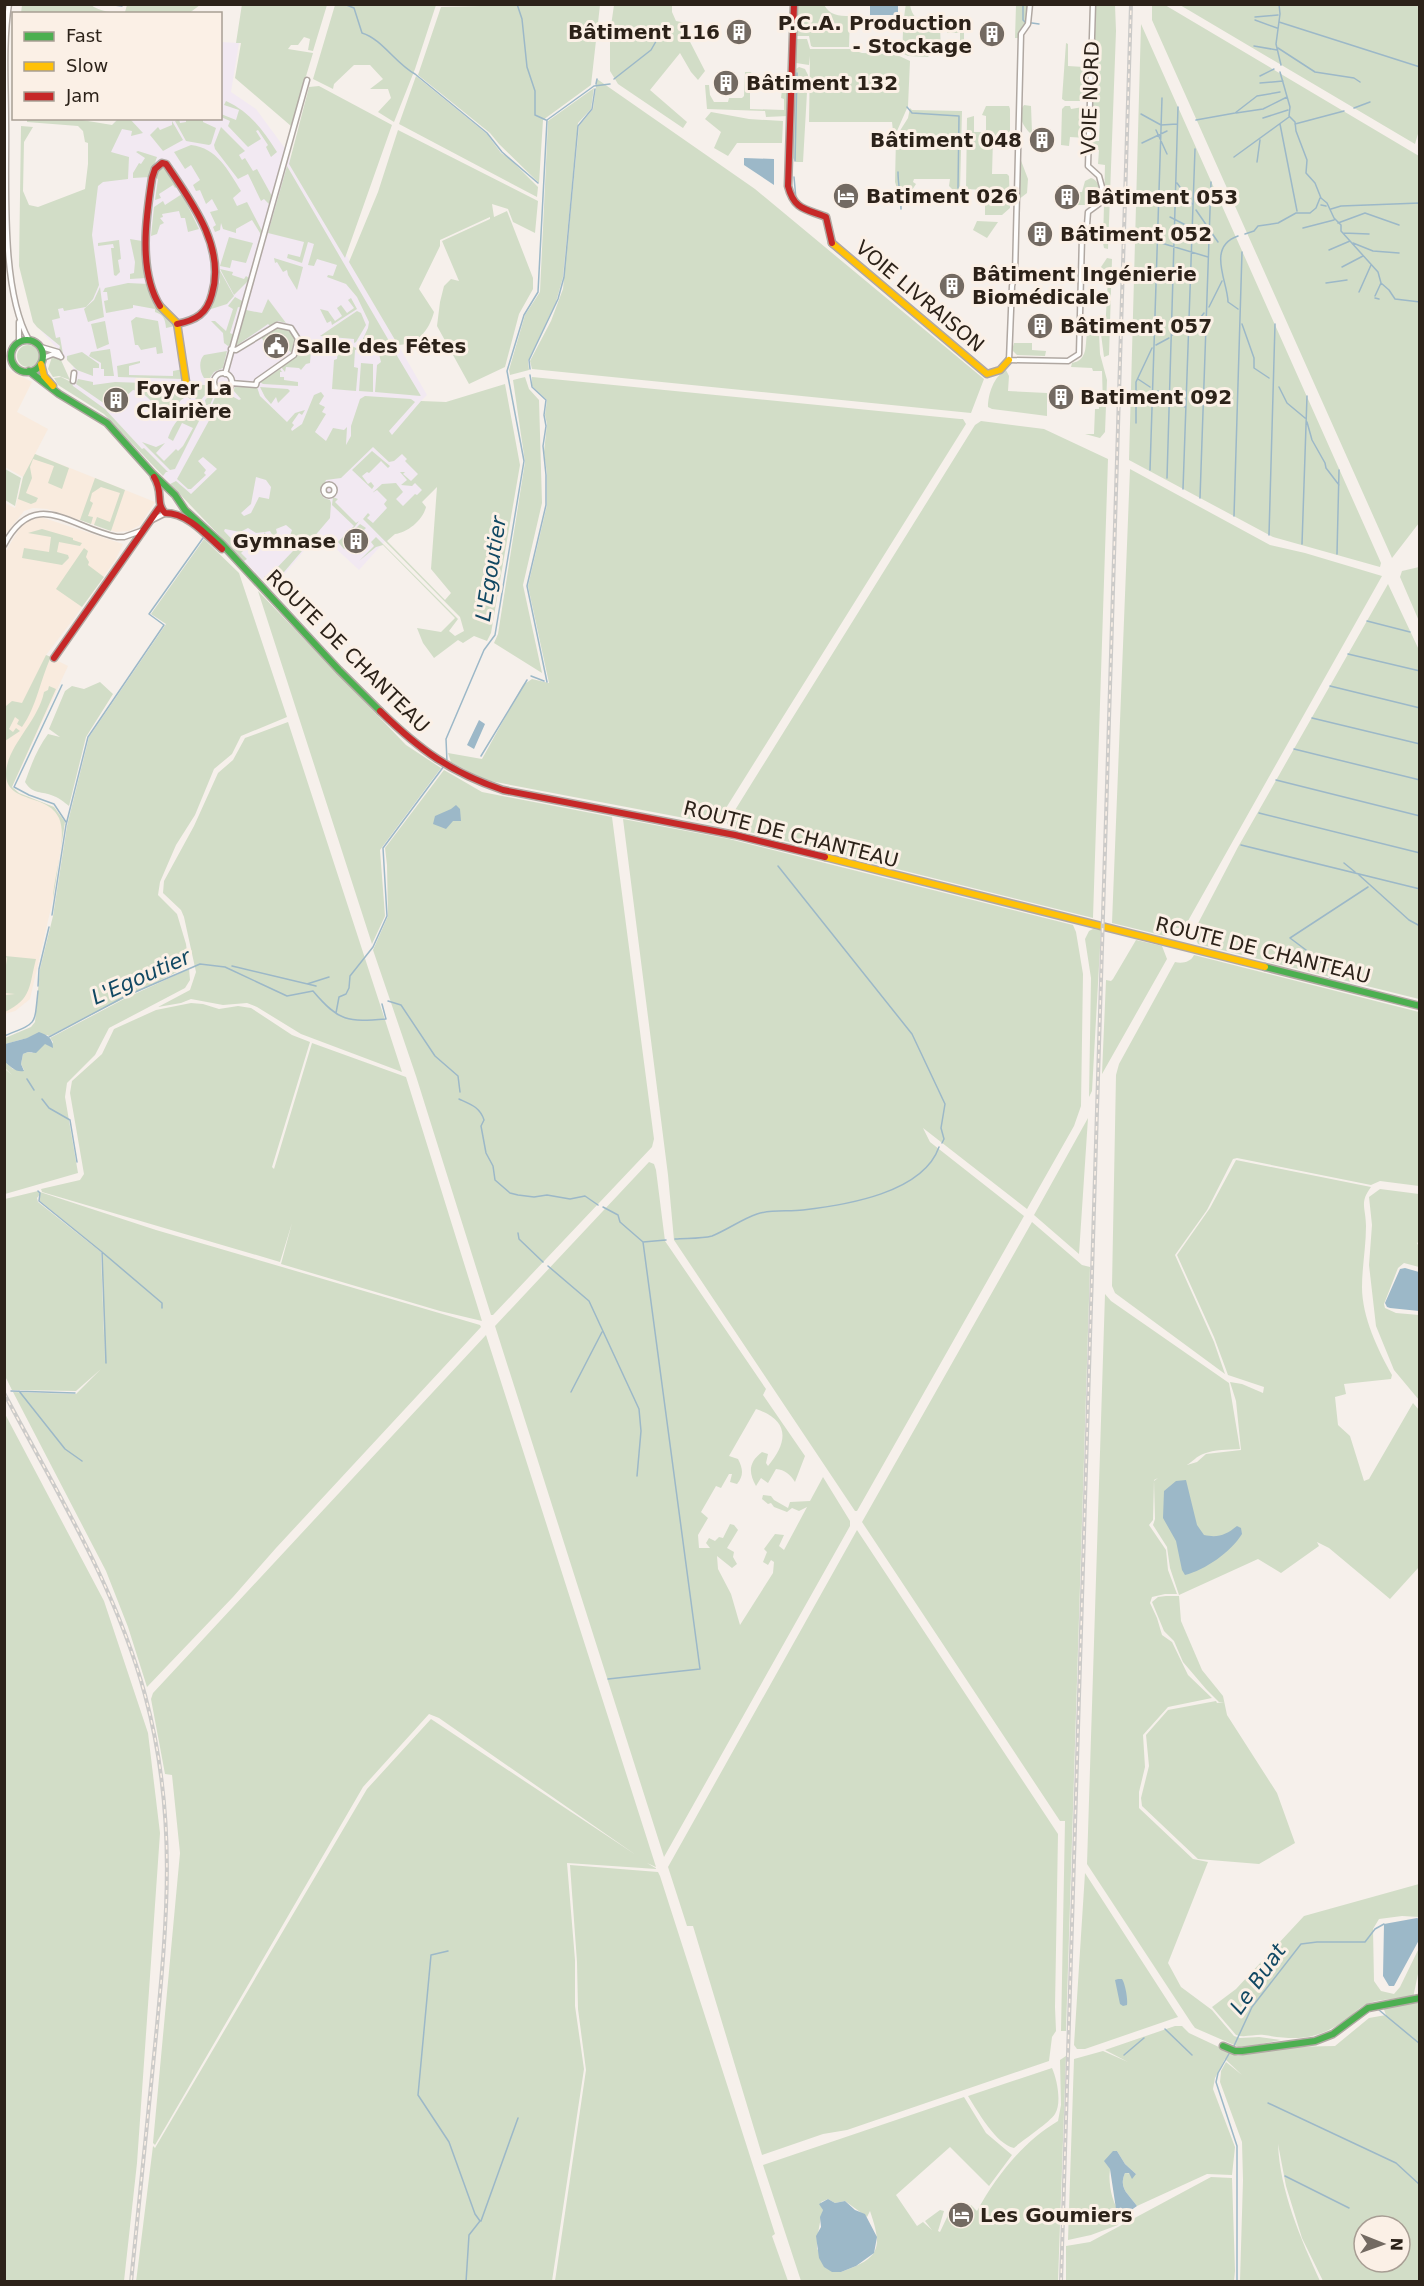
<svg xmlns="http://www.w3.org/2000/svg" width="1424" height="2286" font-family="'DejaVu Sans',sans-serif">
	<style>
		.built { fill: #f9ebde }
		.medical { fill: #f2e9f2 }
		.green { fill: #d2ddc7; fill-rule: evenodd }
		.water { fill: #9cb8c8 }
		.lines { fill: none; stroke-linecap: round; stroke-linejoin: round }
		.stream { stroke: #9cb8c8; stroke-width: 1.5 }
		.street-casing { stroke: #b0a8a2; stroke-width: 7 }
		.fast-casing { stroke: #b0a8a2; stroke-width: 9 }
		.slow-casing { stroke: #b0a8a2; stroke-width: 9 }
		.jam-casing { stroke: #b0a8a2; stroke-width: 9 }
		.street { stroke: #fefdfc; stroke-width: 4 }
		.fast { stroke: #4caf50; stroke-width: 6 }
		.slow { stroke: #ffc107; stroke-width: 6 }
		.jam { stroke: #c62828; stroke-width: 6 }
		.rail-casing { stroke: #cccbc9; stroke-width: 4 }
		.rail { stroke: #fbf0e6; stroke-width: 1.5; stroke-dasharray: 4.5; stroke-linecap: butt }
		.labels { text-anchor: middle; stroke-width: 6; stroke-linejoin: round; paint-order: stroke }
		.poi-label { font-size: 20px; font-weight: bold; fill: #2c2219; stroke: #fbf0e6; text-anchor: start }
		.street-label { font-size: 20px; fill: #2c2219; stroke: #fbf0e6 }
		.water-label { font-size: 21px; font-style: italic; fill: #114863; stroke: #fbf0e6 }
	</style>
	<rect width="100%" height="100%" fill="#f6f0eb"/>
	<path class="built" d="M5 368 32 382 17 412 48 429 35 454 155 502 140 525 129 531 116 532 47 509 33 508 24 511 5 535V503L15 508 23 477 5 467Z
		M41 517 123 544 116 559 75 617 46 655 68 666 12 787 19 793 54 807 65 822 53 899 30 999 15 1011 5 1014 4 554 21 526 26 522Z"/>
	<path class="medical" d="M221 42 239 43 231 92 256 109 284 147 427 395 420 402 438 482 359 570 319 533 277 583 262 579 104 414 64 387 73 382V366L33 322 29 303 84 296 93 123 112 125 118 118H220Z"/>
	<path class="green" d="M242 4 327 5 313 51 308 50 310 39 304 37 298 45H291L288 49 313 53 291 126 235 78 241 43H236Z
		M906 4 910 5C914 28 935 23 953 25L954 29 964 31V41L960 42V33H947V28L940 27 941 51H933L928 57 908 56 904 54C901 48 904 13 906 4Z
		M22 5H91C101 12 113 13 125 12L127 5H200L188 14 21 13Z
		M335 5H436L415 69 394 122 378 112 391 98 388 89H370L383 79 370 65H354L334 84 333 89 313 79Z
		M516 5H600L591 85 543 120 539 183 499 144 490 133 418 75 441 7Z
		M614 5H672V12L676 21 686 23V34L705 71 698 80 691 72 680 53 650 90 687 122 683 128 618 84 610 71V33Z
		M797 5H824C830 15 838 16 850 16L849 47H813L811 46 809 36H796Z
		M1016 5H1027V21L1020 31 1019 38H1015Z
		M1096 5H1115L1116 31 1108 249 1104 248 1103 243 1105 165 1098 164 1099 150H1091V141H1099L1100 113 1092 112Z
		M1152 5H1165L1419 156V523L1392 558 1152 20Z
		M1180 5H1419L1420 127 1415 144Z
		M1141 24 1381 563 1380 567 1273 537 1129 460Z
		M796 39H807L810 49H850L862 53 895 54 910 61 908 106 897 131H893L892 122H809L810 56 809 65 796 63Z
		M1066 43 1068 44V66L1084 67V62H1089L1088 95 1081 101H1065L1062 99Z
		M799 67 805 69 808 75 803 162H796L793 158 796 69Z
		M745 72H751L754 80 750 88V109L784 110V99L781 98 782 90 786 87 788 90V116L766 117 765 111 707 109 705 85H709L710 95 714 102H728L729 98H742L744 96Z
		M416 76 487 134 501 153 509 158 538 187 537 197 399 124Z
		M597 79 755 189 984 379 971 413 532 369 530 361 551 321 563 289 579 126 593 109Z
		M319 86 392 125 345 258 289 164 309 87Z
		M594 88 591 109 578 123 563 277 556 302 528 361 529 370 510 375 509 370 525 315 540 292 548 121Z
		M226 101C250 112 263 130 277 152L271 157 266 147 268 145 258 130 256 131 261 139 248 147 246 145 228 126 230 121 221 117V114L236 120 239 110 224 105Z
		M1024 105 1031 106 1032 132 1030 133C1022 125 1017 114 1024 105Z
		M986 106H1009L1010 109V135L1005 139H993L992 174H1007L1009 176 1010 208 1002 215H985V190L966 189 967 118 974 116V132H984L986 130V116L982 115Z
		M1065 106H1070L1071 109 1083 107 1088 113 1086 138 1070 137 1069 146 1061 145 1062 109Z
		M910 108 912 110 962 111 960 190H953L949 186 950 179H914L913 182 916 184 910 193 899 195 895 182 896 137 908 118Z
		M711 112 749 119 783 121 782 143H737L728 156 714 148 721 132 705 119Z
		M27 119H82V120L112 125 118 119H130L143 133 131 136 132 131 122 129 111 152 129 157 128 179 103 182 98 186 92 235 99 285 93 299 86 307 64 311 63 308 58 309 60 318 52 320 56 338 60 337 63 354 59 350 60 346 37 327 33 322 19 266 21 126 33 127 24 142 23 191 29 205 38 207 85 189 88 164V143L85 142 83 131 78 126 27 122Z
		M179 119 180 123 186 122V119H203V122L216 128 211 144 209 145 186 141 175 121Z
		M172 121 183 140 163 151 150 135 158 127 160 130 172 125Z
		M221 127 245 151 239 155 242 160 245 158 253 171 257 169 273 198 271 206 264 199 261 201 248 174 238 179 215 149 214 145Z
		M398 130 538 201 535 233 513 222 508 209 492 204 494 217 507 211 533 278V289L519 314 505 367 469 384 437 326 440 302 444 286 451 279 459 281 442 241 490 219V217L440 240V246L419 289 434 312C429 331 417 345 398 345L349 262 378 192Z
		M191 145C217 148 228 170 241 191L233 198 237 206 247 202 262 231 261 241 260 233 252 220 236 229V233L223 229 221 223 220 230 215 232 213 227 216 225 210 212 218 210 212 199 206 204 200 190 196 191 193 185 200 180 191 165 185 169 174 152Z
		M138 151 157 157 150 177 133 178V173L139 163 141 164 145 158 136 152Z
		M1020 158 1028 179 1027 193 1018 200Z
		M287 166 392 346 361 343 368 328 369 322 357 297 346 284 327 277 328 275 333 276 337 265 317 259 314 266 308 265 314 244 308 242 302 263 287 258 288 254 300 257 304 242 268 233Z
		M164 168 177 187 175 188 173 185 159 194 161 198 155 200 158 179 156 178 158 169Z
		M1091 178C1101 181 1100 193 1097 202L1090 205H1074L1075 192H1082L1085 181Z
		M182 194 199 229 188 232 185 218H181L179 211 162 214 163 217 160 218 164 223 160 225 157 234 151 236 154 207 163 201 165 205Z
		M977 221 998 222 987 238 973 230Z
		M229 237 253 243 246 263 232 260 230 268 220 266Z
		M130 239 142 241 146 278 130 279V274L134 273 135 262Z
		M119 240 121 259 118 260 120 272 116 276 114 275 111 248H114L113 244 98 246V243Z
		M274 258 303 267 297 290 288 275 287 270 283 272 277 262 275 263Z
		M1107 258 1112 259 1109 355 1104 357 1101 334 1105 331 1108 279H1104L1101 267Z
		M219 269 234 296 227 304 208 310 220 282Z
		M220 269 233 272 232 275 244 279 246 276 250 279 234 295Z
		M128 283 148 284 157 307 174 323 175 326 166 328C165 319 164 315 155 312V309L133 305V308L106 313 104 301 108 300 107 292H103L105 288Z
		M100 287 104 317 88 322 84 309 94 300Z
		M235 297 244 302 242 308 238 307 230 333 234 335 231 345 228 346 224 343 223 333 211 321H215L226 331 233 309 228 306Z
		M351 298 357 309 332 325 331 321 327 323 320 309 328 311 335 321 342 316 337 308 341 305 347 313 354 308 348 300Z
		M268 299 286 323 278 321 270 326 268 324 236 346 237 348 234 345 246 310 262 313Z
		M357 311 361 313 366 325 356 342 354 343V339L320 336Z
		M136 317 158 321 163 353 157 354 156 347 141 350 138 345H135L131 321Z
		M105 321 109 344 97 349 91 324Z
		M276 327 288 329 295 339 291 353 287 347V339L278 336 265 343 261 337Z
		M1087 333H1099L1100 354 1107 380 1105 432 1100 438 1085 434H1094L1095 409H1099V405H1103L1102 371H1093L1092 368 1071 367 1072 363C1088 360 1085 346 1087 333Z
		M301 343 316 345V350H311L310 363 306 364 301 370 299 368 286 367 285 372 281 367 298 354Z
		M1014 343H1032V350L1046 351 1045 356 1017 355 1012 350Z
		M17 356a11 11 0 1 1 22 0a11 11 0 1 1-22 0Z
		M339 345V349L351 350 352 346 358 349 355 350 354 367 358 368 356 391 332 389 334 360 337 359 338 349 335 348Z
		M381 348 393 349 421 396 375 392 377 365 381 362 378 350Z
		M110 349 114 376H104V369H101V363L89 356 91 352Z
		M227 351 223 368 214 372 210 378H204C200 372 198 361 204 355Z
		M82 352 99 364V368H93V376L77 370 67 360V356Z
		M52 357 61 360 70 380 59 376 53 377 48 369Z
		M140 361V363L129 366V375L173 376V371L183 369 182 379 118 377 117 366Z
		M361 363 373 364V392L359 391Z
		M280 369 282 372H280V377H284V380L298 382V386L263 384 260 382Z
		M1006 370 1009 376 1008 391 1047 393V416L992 409 988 407C988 394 994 376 1006 370Z
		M61 377 71 382 73 386 105 409 142 449 144 448 168 472H166L163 476 104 414 58 385 54 378Z
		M525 377 529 389 539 400 542 503 523 585 542 673 494 643 498 634 525 462 513 380Z
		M532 377 960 419H963L966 424 716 824 485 780 451 762 448 753 482 759 523 685 532 679 549 683 528 586 547 505V474L544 452 547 424 545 415 547 400 532 386Z
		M78 379 93 382V385L115 382 205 385 215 393 210 405H206L205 400 208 397 206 394 199 402 193 396 190 399 187 396 181 400 178 404 186 413 173 421C157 416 151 392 133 390L125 397 113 393 110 400 107 397 103 400 105 404 76 384Z
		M505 384 520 465 491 633 487 641 474 636 463 643 458 640 434 658 423 643 417 628 441 632 455 618 383 545 376 547 359 561 374 546 371 542 376 537 458 619 449 631 455 636 464 631 460 617 363 519 368 513 370 515 367 518 373 523 387 508 384 504 387 500 377 490 372 493 382 484 396 483 403 492 396 499 403 506 415 494 417 495 422 490 415 483 412 486 401 485 407 480 400 472H405L403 474 411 481 418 474 405 461 407 459 402 454 394 461 389 462 373 447 341 478 326 480 320 493 324 498 330 500 331 503 330 518 273 585 264 577 272 573 293 551 288 542 292 530 286 525 276 529 277 533 273 536 270 531 265 532 267 541 256 551V546L248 542 263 536 265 532 256 533 248 528 240 532 225 529 224 531 243 551 241 553 247 559 244 561 170 484 176 481 191 494 217 469 203 457 198 461 206 470 204 473 206 475 191 489H188L177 479 212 415 211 407 216 395H230L239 400 241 399 233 390 236 386 257 387 260 396 287 422 295 413 305 410 302 415 299 413 292 423 294 425 291 429 292 431 302 424 314 395 321 392 324 396 319 404 325 407 322 412 326 414 315 432 326 441 333 428 344 430 347 427 346 445 351 436V426L360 399 365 396 411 399 415 402 389 431 392 435 421 401 446 402ZM256 477 266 480 271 487 269 499 259 497 251 513 244 516 241 513 251 504ZM437 487 431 569 451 593 445 600 387 541 395 534C407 533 423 520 426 507L422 502Z
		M260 387 288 389 290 391 278 403 276 397 271 404 265 397Z
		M203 409 204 411 175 469 170 470 142 442 156 447 165 443 156 453 164 461 176 449 178 451 183 446 193 428 182 423 173 441 168 438C173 425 180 411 197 415Z
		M981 421 1044 429 1108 459 1093 918 729 827 727 823 975 425Z
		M372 451 390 466 388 468 381 461 369 473 367 472 362 476 368 484 371 482 374 486 372 489 352 470Z
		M35 454 69 468 62 489 48 483 54 466 33 459 30 467 32 478 26 493 38 498 36 502 31 504 18 499 23 477Z
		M5 469 21 478 15 506 5 500Z
		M1130 469 1270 545 1305 553 1382 576 1184 928H1176L1165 936 1112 923Z
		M95 478 125 490 111 531 94 525 97 517 110 522 120 493 101 487 92 493 90 501 93 503 88 516 93 517 91 524 80 520Z
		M333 497 338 499 335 502 356 523 359 521 347 537 360 524 366 528 361 533 358 530 349 539 351 542 344 549 338 542 354 526 332 505Z
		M42 529 73 538V540L82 543 80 546 59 542 57 552 68 555 69 558 62 565 22 558 24 548 49 552 51 537 28 533Z
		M204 539 239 573 287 717 241 736 232 754 214 769 195 815 176 845 160 882 158 895 177 914 186 944 189 966 49 1036 47 1035C32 1035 19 1041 5 1044V1038L31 1027 35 1022 40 969 53 916 67 826 89 737 166 624 151 614Z
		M84 548 88 551 86 557 89 562 88 565 104 577 82 607 56 589Z
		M1419 567H1420L1419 621 1400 577 1402 571Z
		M1388 584 1419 650V999L1198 944 1193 933 1238 847Z
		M258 591 406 745 441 768 380 850 385 916 372 944Z
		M46 655 51 657C40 680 37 706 22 727L17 724 19 720 15 717 9 729 13 732 16 728 20 731 5 741 6 706 12 701 22 703Z
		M100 682 113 694 86 737 69 806C64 802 58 797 51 795 40 791 32 794 25 782 31 765 37 749 48 734L60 737 49 729 65 691 72 686 84 689Z
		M49 686 56 689 12 787 19 793 54 807 65 822 53 899C53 877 68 839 59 818 48 793 6 804 6 774 6 747 38 722 44 692L48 690Z
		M288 722 402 1072 301 1034 257 1007 247 1003 223 1005 191 999 181 1003 158 1007 190 990 196 972 184 917 181 910 163 893 164 881 194 826 218 773 233 760 245 738Z
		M444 770 482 792 612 817 654 1139 652 1147 493 1315H491L416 1076 373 950 388 916 387 865 385 848Z
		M623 819 729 839 1073 925 1076 932 1083 974 1081 1106 1074 1126 1027 1209 923 1128 930 1142 1024 1216 857 1511H855L674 1240 668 1175Z
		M1093 929 1101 930 1092 1091 1089 1097 1091 978 1085 939 1089 931Z
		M1136 940 1162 946 1167 959 1102 1074 1106 980 1111 981 1113 979Z
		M1194 955 1419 1012V1186L1380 1181 1371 1185 1237 1158 1233 1159 1207 1210 1175 1255 1214 1342 1225 1374 1115 1293 1112 1286 1116 1075 1119 1064 1175 962C1182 964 1191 962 1194 955Z
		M5 956 36 959C29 986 32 999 5 1012V995L15 994 5 993V965H6L7 958Z
		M189 969 190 980 185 988 109 1028 95 1055 67 1083 65 1097 78 1173 5 1194V1069L12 1075 5 1068V1062L13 1069 24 1070 21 1064 23 1054 28 1052 32 1053 45 1043 51 1045 53 1042 50 1038 126 998Z
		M191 1003 203 1004 219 1009 238 1006 251 1008 292 1035 310 1042 272 1167 274 1169 312 1043 406 1077 482 1321 440 1311 281 1264 292 1223 280 1262 42 1192 41 1189 80 1180 84 1174 70 1093 72 1081 102 1054 114 1029 156 1010Z
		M1088 1118 1079 1254 1034 1215Z
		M1236 1160 1371 1187C1359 1203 1366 1208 1366 1226 1366 1247 1362 1267 1362 1287 1362 1317 1378 1350 1392 1375L1391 1379 1344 1384 1346 1394 1335 1397 1338 1425 1350 1436 1364 1481 1369 1479 1413 1403 1419 1410V1567L1390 1599 1329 1548 1317 1542 1319 1546 1281 1573 1258 1559 1179 1595 1170 1568 1167 1547 1153 1525 1155 1519 1154 1481 1158 1478 1154 1480 1153 1520 1149 1525 1166 1550 1168 1570 1177 1594H1165L1152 1597 1150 1603 1157 1618 1162 1635 1172 1642 1188 1675 1212 1698 1168 1707 1143 1735 1145 1767 1139 1792V1808L1193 1859 1208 1862 1168 1963 1181 1987 1212 2010 1234 2036 1240 2038 1259 2037 1281 2040 1241 2048 1195 2028 1192 2024 1087 1864 1105 1294 1111 1301 1229 1383 1240 1449C1228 1450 1215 1449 1203 1454 1197 1456 1192 1462 1187 1465L1197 1462 1206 1454 1241 1450 1236 1401 1230 1382 1242 1384 1263 1393 1264 1387 1228 1375 1214 1337 1177 1255 1210 1208Z
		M649 1162 654 1164 656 1170 665 1241 766 1389 763 1395 805 1456 795 1482C790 1474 785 1470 776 1469L768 1483 761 1478 756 1486C748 1472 749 1462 762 1452L768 1454 766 1463 768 1466C789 1441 789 1420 756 1409L729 1456 738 1459C743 1469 744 1475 737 1484L730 1482 732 1474H729L721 1488 716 1486 701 1512 708 1518 698 1535 699 1548H710L706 1543 709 1538 715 1541 719 1537 723 1538 730 1524 734 1525 738 1530 727 1548 734 1552 733 1557 737 1564 732 1568 717 1556 718 1569 731 1594 740 1625 773 1573 774 1562 771 1560 768 1565 763 1562 767 1552 764 1549 775 1534 784 1535 779 1546 784 1550 807 1507 799 1511 792 1508 787 1512 774 1507 771 1503 768 1504 762 1499 763 1495 771 1496 774 1500 788 1508 790 1502 810 1501 823 1477 850 1521V1526L664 1857 495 1326Z
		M1380 1189 1419 1194 1420 1237 1417 1244 1419 1245V1267L1404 1263 1398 1268 1384 1304 1385 1308 1396 1313 1419 1315V1400L1394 1370 1376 1326 1369 1265 1372 1225 1369 1197Z
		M38 1191 40 1194 37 1198 38 1202 101 1252 105 1364 102 1252 40 1201V1192L156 1230 480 1325 481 1327 276 1548 233 1597 147 1687 128 1627 106 1571 13 1392 76 1394 101 1369 76 1391 12 1390 5 1376V1199Z
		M1032 1222 1082 1265 1090 1267 1066 2031H1061L1065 1821H1060L862 1522Z
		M486 1335 656 1867 647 1863 657 1869 567 1863 575 1960V2006L584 2069 552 2281 136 2282 153 2146 155 2148 367 1789 431 1719 636 1855 439 1718 429 1714 363 1787 155 2145 153 2143 180 1853 172 1775 165 1774 151 1699 153 1693Z
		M4 1412 104 1601 148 1733 160 1833 137 2163 124 2281H5Z
		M857 1530 1058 1834 1055 2007 1056 2031 1052 2037 1049 2061 847 2130 823 2134 762 2155 693 1926H687L668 1867Z
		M1166 1596H1179L1181 1621 1202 1670 1223 1696 1227 1715 1277 1793 1295 1843 1259 1864 1198 1859 1142 1806 1141 1798 1149 1766 1146 1735 1168 1710 1216 1701 1217 1703 1224 1702H1219L1206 1689 1183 1662 1174 1641 1164 1631 1152 1602 1158 1597Z
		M570 1865 658 1872 660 1876 775 2234 772 2236 788 2281H555L586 2070 578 2009 577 1962Z
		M1085 1873 1178 2017 1085 2049H1077L1074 2045Z
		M1419 1884V1917L1402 1916 1379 1919 1373 1929 1374 1981 1381 1991 1394 1994 1400 1987 1419 1948V1969L1413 1998C1397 1999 1377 1998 1363 2006 1356 2010 1351 2017 1344 2021 1315 2041 1296 2040 1264 2035 1254 2034 1245 2038 1236 2035L1212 2007 1236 1989 1304 1916Z
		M1419 2001V2281H1323L1302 2238 1286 2186 1278 2144C1280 2192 1301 2239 1320 2281H1240L1243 2180 1242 2142 1220 2082 1221 2071 1226 2062 1242 2075 1225 2059 1215 2078 1213 2089 1235 2147 1232 2175 1207 2174 1137 2206C1129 2194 1118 2189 1125 2173L1136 2174 1125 2164 1117 2151C1115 2156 1110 2164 1110 2170 1108 2182 1112 2205 1121 2213L1118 2225 1091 2235 1068 2240 1074 2059 1103 2051 1128 2062 1105 2050 1175 2026H1182L1189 2033 1238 2056 1286 2047 1335 2046 1369 2018 1386 2015 1383 2007ZM1364 2226H1400V2262H1364Z
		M1066 2056 1058 2281H801L763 2165 964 2097 986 2133 1012 2155 989 2186 950 2147 896 2195 917 2226 923 2222 932 2230 925 2221 940 2210 944 2211 938 2231 940 2232 949 2213 954 2214 960 2220 970 2211 968 2208 971 2205 977 2211C997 2175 1023 2142 1058 2121L1061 2105 1060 2060ZM828 2199 835 2203 845 2201 867 2217 870 2211C883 2249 880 2258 841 2272L817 2249C817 2236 820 2221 823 2210L821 2202Z
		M1052 2068C1057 2079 1062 2103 1055 2114 1049 2123 1023 2140 1014 2148 996 2144 978 2112 968 2096Z
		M1211 2177 1232 2178 1235 2271 1234 2281H1066V2246L1090 2242Z"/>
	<path class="water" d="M870 5H898V15H870Z
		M744 158 774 159V185L744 165Z
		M479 720 485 724 474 749 467 745Z
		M456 805 460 809 461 821H453L446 829 433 824 435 816 451 809Z
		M39 1032C48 1035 53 1039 53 1048L45 1044 36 1053 28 1052 23 1054 21 1064 24 1071C16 1073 10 1066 5 1062V1044L27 1038Z
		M1405 1268 1419 1272V1311L1390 1308 1387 1307 1385 1303 1400 1269Z
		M1186 1480 1197 1525 1204 1535C1218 1538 1226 1535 1237 1526L1241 1528 1242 1534C1231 1552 1205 1570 1185 1575L1182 1570 1176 1541 1163 1518 1164 1491 1176 1481Z
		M1417 1918 1419 1919V1940L1394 1986H1389L1383 1976 1384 1924Z
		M1118 1979H1122C1125 1983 1128 1999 1127 2005L1123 2006 1120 2004 1115 1980Z
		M1113 2151H1117L1125 2164 1136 2174 1132 2179 1129 2173H1125C1118 2189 1129 2194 1137 2206L1127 2213H1121L1116 2209 1110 2169 1104 2161Z
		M828 2199 835 2203 845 2201 855 2210 865 2214 877 2237 874 2253 856 2266 841 2272H832L824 2267 819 2258 816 2236 821 2227 820 2217 823 2210 819 2204Z"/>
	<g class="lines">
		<path class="stream" d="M106 4 122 6
			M344 4 354 8 362 33C382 39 396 64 415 74L487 133 502 152 538 183
			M517 4 522 19 527 67 535 91V115L546 120
			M1023 4V20L1025 22 1039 24
			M1279 4 1280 14 1276 44 1281 65
			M1255 17 1278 15
			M1255 20 1277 28
			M1279 22 1420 67
			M1254 46 1277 50
			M1278 48 1315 72 1354 78 1360 82
			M1280 72 1290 107 1289 116 1295 122 1296 131 1307 160 1306 173 1315 183 1321 198 1327 203 1334 218 1341 225V231L1378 272 1381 283 1389 290 1395 299 1420 302
			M1260 76 1274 69
			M614 79 651 50 666 24
			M1260 83 1283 81
			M596 84 597 79
			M907 107 912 113 959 116 958 188
			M1354 108 1370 102
			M1236 113 1263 109 1287 97
			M1141 114 1161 125 1177 124
			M1263 118 1288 110
			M1196 120 1235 113 1257 96 1280 92
			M1280 124 1297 211
			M1295 124 1344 111
			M1156 130 1167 154
			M1142 143 1167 131
			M1234 157 1289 117
			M795 161 797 73
			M1257 162 1260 140
			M898 172C898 185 901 195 901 209
			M794 177 796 199 806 207 816 210
			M1177 183 1192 204
			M1321 205 1326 206
			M1331 209 1341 206 1420 203
			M1196 210 1218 242
			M1170 217 1209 237
			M1338 223 1365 213 1399 225
			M1303 228 1334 220
			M1343 233 1369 234
			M1245 234 1254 231 1258 226 1278 223 1296 213H1310L1316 208 1320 198
			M1158 242 1208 257
			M1353 243 1373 251 1399 253
			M1329 250 1350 241
			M1342 267 1363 256
			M1326 283 1347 280
			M1359 292 1371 265
			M1375 296 1381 283
			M1375 298 1379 299
			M1209 307 1222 281
			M1238 309 1228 302C1228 282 1206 247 1238 236
			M1242 324 1254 358V368L1269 378
			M1172 335 1197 322 1204 313
			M1156 345 1169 338
			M530 369 529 360 558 299 564 277 578 126 592 109 595 89
			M530 375 532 387 546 400 544 415 546 426 543 446 546 475V505L527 586 547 682
			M1138 379 1150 387
			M1279 387 1287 403 1305 418
			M1158 391 1185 407
			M1307 422 1312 440 1325 463 1326 468 1339 485
			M1136 423V382L1152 348
			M1150 470 1162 98
			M1167 478 1178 107
			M1183 489 1195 149
			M1200 498 1211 182
			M1234 516 1242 252
			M1269 535 1275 324
			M1302 544 1307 396
			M1337 554 1339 470
			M1367 621 1410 632
			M1419 621H1420
			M1348 654 1420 671
			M531 676 544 681
			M62 685 14 787 29 795 54 804 66 822
			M1330 686 1420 708
			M1312 718 1420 744
			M1294 749 1420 780
			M481 756 527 680
			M447 762 446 739 484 650 495 635 524 461 507 371 524 315 538 292 547 120 594 86 610 84
			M1276 780 1420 816
			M1259 813 1420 853
			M1241 845 1420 889
			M1344 863 1355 872
			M778 866 912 1034 945 1104 941 1128 944 1139 942 1143
			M1359 875 1409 920 1420 926
			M52 915 66 825 88 737 164 625 149 614 203 538
			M1317 958 1336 962
			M232 966 316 986
			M1330 977 1332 973 1318 959 1290 938 1368 887
			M307 984 329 977
			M38 986 39 969 49 927
			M388 1001 401 1005 435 1056 458 1076 460 1092
			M336 1013 339 997 346 994 349 988 350 976 373 947 387 916 383 848 444 766
			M4 1036C38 1022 34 1027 38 991
			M49 1037 126 996 200 964 225 967 287 996 313 991C339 1022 348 1022 386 1019L382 1004
			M27 1079 34 1090
			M42 1099 49 1108 70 1120 77 1162
			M459 1099C470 1104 480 1107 484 1120L481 1126 486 1153 493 1166 495 1180 510 1193 518 1195 534 1197 547 1195 570 1199 585 1196 598 1205
			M38 1191 40 1193 39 1201 102 1252 106 1363
			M603 1207 618 1215 620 1222 643 1242 666 1240
			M518 1233 519 1239 543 1262
			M675 1239C686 1238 701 1239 712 1236 727 1230 742 1219 757 1214 771 1209 789 1212 803 1210 846 1205 923 1193 939 1147
			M102 1252 162 1303V1308
			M548 1266 589 1301 639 1409 641 1431 637 1476
			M11 1391 75 1393
			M19 1391 65 1449 82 1461
			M571 1392 602 1332
			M608 1679 700 1669 643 1242
			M448 1951 431 1955 418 2095 449 2142 475 2214 480 2221 469 2235 466 2282
			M1379 2010 1420 2044
			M1165 2029 1192 2055
			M1233 2048 1252 2007 1301 1944 1317 1942H1365L1375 1929 1384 1924
			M1230 2052 1218 2073 1216 2082 1237 2146V2282
			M1124 2055 1144 2038
			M1268 2103 1396 2163 1420 2185
			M1285 2176 1349 2208
			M481 2221 518 2118"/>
		<g class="street-casing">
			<path id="street" d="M9 4C3 43 6 84 6 123 7 183 0 289 29 340
				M1030 4 1028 24 1021 34 1015 274 1012 286 1009 360 1068 361 1079 354 1082 237 1087 225 1088 212 1099 204 1102 187 1099 176 1088 166 1093 4
				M19 322V342
				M41 347 58 352 61 357
				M231 349 236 350 277 325 291 328 298 339 294 355 257 381 256 385 231 383
				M43 358 53 354 61 357
				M214 382a9 9 0 1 1 18 0a9 9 0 1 1-18 0Z
				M225 374 307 80
				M73 381 74 373
				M323.5 490a5.5 5.5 0 1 1 11 0a5.5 5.5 0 1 1-11 0Z
				M152 520 166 513
				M4 545C35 486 71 528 117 537H124L141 531"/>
		</g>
		<g class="fast-casing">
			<path id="fast" d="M11 356a16 16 0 1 1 32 0a16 16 0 1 1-32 0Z
				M29 371 59 394 107 423 152 473 175 495 185 510 222 544 339 670 380 711
				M1265 967 1420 1006
				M1223 2046 1235 2051H1242L1315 2041 1333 2034 1368 2008 1420 1998"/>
		</g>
		<g class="slow-casing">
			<path id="slow" d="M832 243 987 374 1000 370 1009 360
				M160 306 177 323 186 382
				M41 364 44 376 53 386
				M825 857 1265 967"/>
		</g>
		<g class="jam-casing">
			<path id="jam" d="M794 4 788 186C794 210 806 209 826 217L832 243
				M160 306C138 271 146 217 152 178L155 169 162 163 166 164C191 201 226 247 212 294 207 314 196 320 177 324
				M154 477C164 493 155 502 165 513 188 513 206 535 222 549
				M54 658 159 508
				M380 711C420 750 450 772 503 790L735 835 825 857"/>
		</g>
		<use href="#street" class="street"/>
		<use href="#fast" class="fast"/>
		<use href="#slow" class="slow"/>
		<use href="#jam" class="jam"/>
		<g class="rail-casing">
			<path id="rail" d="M4 1393C56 1491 116 1587 145 1695 178 1817 167 1923 155 2046 147 2124 139 2203 131 2282
				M1061 2282 1131 4"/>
		</g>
		<use href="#rail" class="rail"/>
	</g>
	<defs>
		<g id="building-disc" transform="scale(1.35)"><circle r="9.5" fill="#736a62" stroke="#fbf0e6"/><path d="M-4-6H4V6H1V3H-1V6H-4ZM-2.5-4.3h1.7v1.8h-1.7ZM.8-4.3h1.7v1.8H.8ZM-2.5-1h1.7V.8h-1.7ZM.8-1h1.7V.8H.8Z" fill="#fff"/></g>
		<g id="hotel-disc" transform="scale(1.35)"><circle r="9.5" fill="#736a62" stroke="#fbf0e6"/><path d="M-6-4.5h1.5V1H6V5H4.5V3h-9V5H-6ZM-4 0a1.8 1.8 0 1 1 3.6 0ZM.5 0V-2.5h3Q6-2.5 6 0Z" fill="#fff"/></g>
		<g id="civic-disc" transform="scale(1.35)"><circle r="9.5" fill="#736a62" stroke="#fbf0e6"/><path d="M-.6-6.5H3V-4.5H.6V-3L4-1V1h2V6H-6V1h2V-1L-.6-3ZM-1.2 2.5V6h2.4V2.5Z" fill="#fff"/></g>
	</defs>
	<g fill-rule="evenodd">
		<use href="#building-disc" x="739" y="32"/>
		<use href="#building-disc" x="992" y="34"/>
		<use href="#building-disc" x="726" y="83"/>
		<use href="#building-disc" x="1042" y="140"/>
		<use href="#hotel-disc" x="846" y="196"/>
		<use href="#building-disc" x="1067" y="197"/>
		<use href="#building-disc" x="1040" y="234"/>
		<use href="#building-disc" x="952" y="286"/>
		<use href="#building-disc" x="1040" y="326"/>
		<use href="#civic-disc" x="276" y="346"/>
		<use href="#building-disc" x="1061" y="397"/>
		<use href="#building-disc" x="116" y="400"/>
		<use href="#building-disc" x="356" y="541"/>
		<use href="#hotel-disc" x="961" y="2215"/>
	</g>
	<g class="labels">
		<g class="poi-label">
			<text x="972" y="30" text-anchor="end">P.C.A. Production<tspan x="972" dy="23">- Stockage</tspan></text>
			<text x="720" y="39" text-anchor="end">Bâtiment 116</text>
			<text x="746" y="90">Bâtiment 132</text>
			<text x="1022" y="147" text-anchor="end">Bâtiment 048</text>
			<text x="866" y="203">Batiment 026</text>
			<text x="1086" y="204">Bâtiment 053</text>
			<text x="1060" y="241">Bâtiment 052</text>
			<text x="972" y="281">Bâtiment Ingénierie<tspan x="972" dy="23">Biomédicale</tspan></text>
			<text x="1060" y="333">Bâtiment 057</text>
			<text x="296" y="353">Salle des Fêtes</text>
			<text x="136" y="395">Foyer La<tspan x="136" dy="23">Clairière</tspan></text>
			<text x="1080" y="404">Batiment 092</text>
			<text x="336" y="548" text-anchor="end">Gymnase</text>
			<text x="980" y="2222">Les Goumiers</text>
		</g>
		<g class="street-label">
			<text transform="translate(1090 98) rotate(-88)" y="7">VOIE NORD</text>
			<text transform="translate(920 296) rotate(40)" y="7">VOIE LIVRAISON</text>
			<text transform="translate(348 651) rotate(45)" y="7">ROUTE DE CHANTEAU</text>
			<text transform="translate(791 834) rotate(14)" y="7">ROUTE DE CHANTEAU</text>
			<text transform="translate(1263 950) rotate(14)" y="7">ROUTE DE CHANTEAU</text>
		</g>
		<g class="water-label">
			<text transform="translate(491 569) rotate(-81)" y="7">L'Egoutier</text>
			<text transform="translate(141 977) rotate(-24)" y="7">L'Egoutier</text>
			<text transform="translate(1258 1979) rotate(-55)" y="7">Le Buat</text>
		</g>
	</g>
	<rect width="1424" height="2286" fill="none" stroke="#2c2219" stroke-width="12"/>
	<rect x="12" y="12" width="210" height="108" fill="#fbf0e6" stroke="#a89e94" stroke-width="1.5"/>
	<rect x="24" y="32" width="30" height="9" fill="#4caf50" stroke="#a89e94" stroke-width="1.5"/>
	<text x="66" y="42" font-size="18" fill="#2c2219">Fast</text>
	<rect x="24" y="62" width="30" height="9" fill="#ffc107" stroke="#a89e94" stroke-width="1.5"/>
	<text x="66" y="72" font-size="18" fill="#2c2219">Slow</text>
	<rect x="24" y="92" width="30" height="9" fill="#c62828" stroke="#a89e94" stroke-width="1.5"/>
	<text x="66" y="102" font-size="18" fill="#2c2219">Jam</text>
	<g transform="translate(1382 2244) rotate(91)"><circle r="28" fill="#fbf0e6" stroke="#a89e94" stroke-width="1.5"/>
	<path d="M0-4.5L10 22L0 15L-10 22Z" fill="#736a62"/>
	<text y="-9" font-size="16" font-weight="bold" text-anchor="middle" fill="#2c2219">N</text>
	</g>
</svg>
